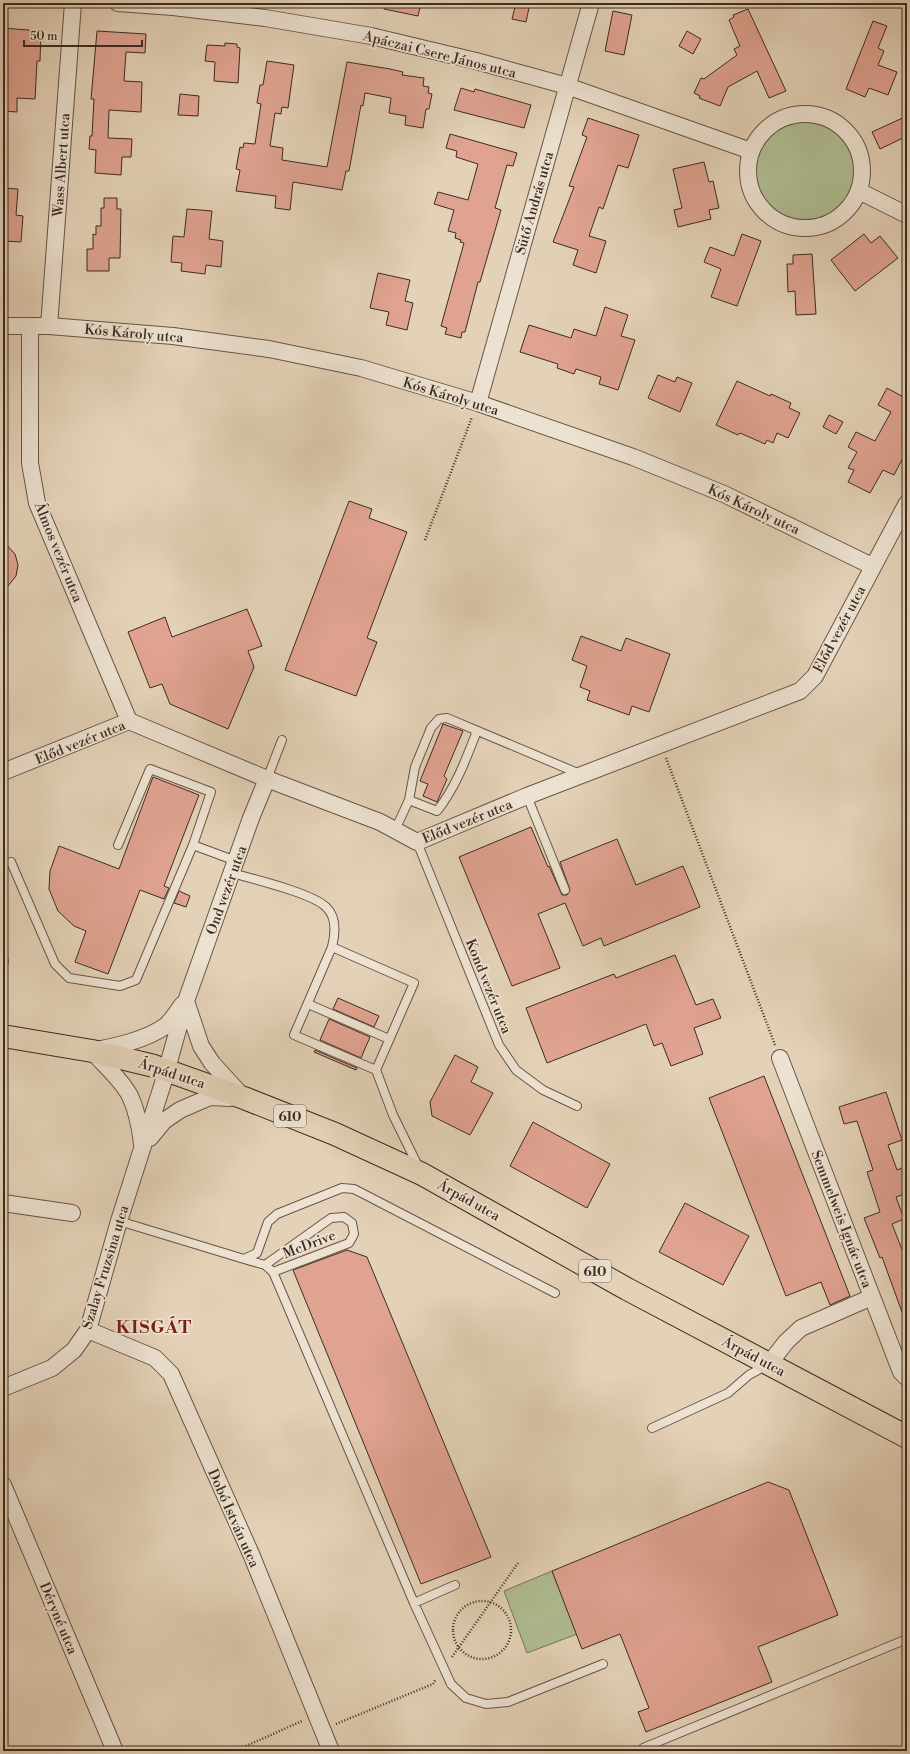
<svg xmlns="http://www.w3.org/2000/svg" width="910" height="1754" font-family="'Libre Bodoni',serif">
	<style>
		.green { fill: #b0bd92; stroke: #76745a }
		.building { fill: #e0a391; stroke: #3c2b21 }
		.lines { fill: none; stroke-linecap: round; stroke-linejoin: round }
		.service-casing { stroke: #665547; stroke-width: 10 }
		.minor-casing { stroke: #665547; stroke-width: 18 }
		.primary-casing { stroke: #3c2b21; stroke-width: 24 }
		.path { stroke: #3c2b21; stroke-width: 2.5; stroke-dasharray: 1 2; stroke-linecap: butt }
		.service { stroke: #ede2d1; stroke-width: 8 }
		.minor { stroke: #ede2d1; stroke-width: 16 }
		.primary { stroke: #e4d2b8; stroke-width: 22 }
		.labels { text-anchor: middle; stroke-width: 3.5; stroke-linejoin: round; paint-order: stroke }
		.shield { fill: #ede2d1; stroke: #716256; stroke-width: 1 }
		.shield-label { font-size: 13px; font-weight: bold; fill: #3c2b21 }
		.street-label { font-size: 14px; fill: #3c2b21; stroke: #ede2d1 }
		.district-label { font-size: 18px; font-weight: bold; letter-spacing: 1px; fill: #7a1f14; stroke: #ede2d1 }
	</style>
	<rect width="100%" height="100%" fill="#e4d2b8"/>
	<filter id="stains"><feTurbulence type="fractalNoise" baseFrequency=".005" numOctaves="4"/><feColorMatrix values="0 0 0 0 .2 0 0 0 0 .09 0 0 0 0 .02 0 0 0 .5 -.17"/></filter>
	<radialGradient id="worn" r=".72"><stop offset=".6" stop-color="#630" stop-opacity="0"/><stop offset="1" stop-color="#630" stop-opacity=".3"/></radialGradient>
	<path class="green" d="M756 171a49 49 0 1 1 98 0a49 49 0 1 1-98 0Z
		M552 1571 577 1634 527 1653 504 1591Z"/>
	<path class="building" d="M384 3H421L418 16 384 9Z
		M516 3H530L526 22 512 19Z
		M748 9 786 91 769 98 757 71 728 87 720 106 699 98 700 96 694 93 701 78 704 79 737 55 734 49 740 46 729 20 734 17 733 15Z
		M613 11 632 15 624 55 605 51Z
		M873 21 887 26 878 48 884 51 878 65 897 72 888 95 869 88 865 97 846 89Z
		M3 28 41 31 40 61H37L35 99 17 98V112L3 111Z
		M97 31 146 34 145 53 126 52 124 81 142 82 141 112 109 110 108 138 132 139 131 157H122L121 175 95 173 96 150 89 149 90 136H92L94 99H91Z
		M687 31 701 39 693 54 679 46Z
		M225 43 237 44V47L240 48 238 83 214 81 215 62 205 61 207 45 225 46Z
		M267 61 294 65 288 108 282 107 281 114 275 113 270 146 283 148 282 160 327 167 347 62 390 69 403 72 402 75 424 78 423 86 429 87 428 93 432 94 429 109H426L423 128 405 125 406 116 389 113 391 98 365 93 363 106 361 105 349 171H346L342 190 293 182 290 210 275 208 276 196 236 191 240 170 236 169 240 147 243 148 244 143 255 144 261 104 257 103 260 85H263Z
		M461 88 474 92 475 89 531 105 524 128 454 110Z
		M180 94 199 96 198 116 178 115Z
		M907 116V136L880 149 872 132Z
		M588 118 639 135 628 168 618 165 603 209 599 207 589 236 606 241 596 273 573 265 578 250 553 242 574 187 569 186 587 137 582 135Z
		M450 134 517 153 513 166 507 165 495 208 501 210 480 282H478L465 332H462L461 338 445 334 447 328 441 326 464 243 460 242 461 240 455 238 456 233 448 231 454 210 434 204 438 192 468 200 478 164 456 157 457 151 446 148Z
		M704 162 709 182 713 181 719 208 709 210 711 219 678 227 674 210 682 208 673 169Z
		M3 188 18 189 16 215 23 216 21 242 3 241Z
		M104 198H117V209H121L120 258H109V271H87V249H93V234L96 235V226H101V208H104Z
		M187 209 212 211 209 239 223 241 221 267 206 265 205 274 181 271 182 263 171 262 173 236 184 237Z
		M742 234 761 241 737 306 711 297 721 269 704 262 710 247 734 256Z
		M864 234 871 243 880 236 898 258 855 291 831 260Z
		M812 254 816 314 796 315 795 291 788 292 787 264H793V255Z
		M378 273 410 280 405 301 413 303 407 330 386 325 389 312 370 308Z
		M605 307 628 315 621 336 635 340 618 390 599 384 601 377 576 369 574 374 557 368 558 364 520 352 529 325 571 338 574 329 596 336Z
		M658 375 675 382 677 377 692 383 680 412 648 398Z
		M737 381 770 396 771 394 791 403 789 408 800 413 788 438 777 433 773 443 767 440 765 444 740 433 738 435 716 425Z
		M887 388 907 399V450L894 475 883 470 870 493 848 482 854 470 848 468 857 452 848 447 856 432 875 441 891 412 878 405Z
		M829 415 843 422 836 434 823 427Z
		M349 501 372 509 369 518 407 532 367 638 377 642 356 696 285 670Z
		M3 541 15 554 18 565 16 576 3 592Z
		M247 609 262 646 248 651 254 667 228 729 170 704 162 684 150 688 128 632 165 617 172 637Z
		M581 636 621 651 626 638 670 654 649 712 632 706 629 715 587 700 590 691 580 687 587 666 572 660Z
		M443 724 463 731 444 776 447 779 437 802 423 796 428 784 420 781Z
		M153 777 199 795 164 886 169 888 164 899 140 890 108 974 75 962 86 931 74 926 58 911 49 889 50 871 59 846 119 869Z
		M531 827 548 867 549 866 562 895H567L570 890 560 862 617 839 636 885 683 866 700 907 604 946 601 938 583 946 565 903 538 914 560 968 512 986 459 857Z
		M179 891 190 896 186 907 174 903Z
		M675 955 696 1005 713 999 721 1018 694 1028 703 1054 671 1066 662 1043 654 1046 646 1024 547 1063 526 1008 614 974 616 978Z
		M338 998 379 1016 374 1027 333 1009Z
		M329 1019 370 1037 361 1058 320 1040Z
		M315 1050 357 1068 356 1070 314 1052Z
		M455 1055 478 1067 471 1082 493 1093 470 1135 432 1116 430 1102Z
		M764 1076 850 1296 830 1305 821 1282 786 1296 709 1098Z
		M886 1092 902 1140 888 1145 897 1170 907 1166V1187L903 1188 905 1194 896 1197 904 1219 892 1224 903 1252 907 1250 906 1323 882 1257 880 1258 864 1218 880 1212 867 1172 873 1170 857 1121 844 1124 839 1107Z
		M533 1122 610 1164 587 1208 510 1166Z
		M685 1203 749 1236 723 1285 659 1252Z
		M347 1250 367 1257 491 1557 421 1584 293 1270Z
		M768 1482 789 1490 838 1615 758 1647 772 1682 646 1732 638 1712 649 1708 620 1634 582 1649 552 1571Z"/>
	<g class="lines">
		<g class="service-casing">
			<path id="service" d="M267 779 282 740
				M527 796 565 890
				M409 800 437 811C456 787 466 759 477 731
				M395 830 409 800 415 767 431 728 439 719 447 718 580 774
				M417 842 499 1045 516 1070 543 1090 577 1106
				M118 845 150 769 211 792 193 845 236 861
				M11 862 55 964 69 978 120 986 136 980 193 845
				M232 873C253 879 312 893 326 907 337 917 335 935 332 947L294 1035 376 1070 414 983 332 947
				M3 960 4 961
				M308 1004 389 1039
				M376 1070 393 1115 419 1168
				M119 1221 244 1259 257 1253 268 1222 277 1214 342 1188 354 1189 555 1293
				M244 1259 265 1265 273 1272 414 1603 451 1684 466 1698 486 1704 508 1702 603 1664
				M265 1265 331 1218 344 1217 352 1223 354 1234 349 1243 273 1272
				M652 1428 728 1393 749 1375 767 1365
				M414 1603 455 1585
				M643 1748 907 1639"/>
		</g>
		<g class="minor-casing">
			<path id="minor" d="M118 3 173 7 265 18 371 36 476 61 567 86 751 151
				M748 171a57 57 0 1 1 114 0a57 57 0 1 1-114 0Z
				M859 191 907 215
				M3 326H49L173 336 269 349 361 368 478 403 633 457 724 494 872 566
				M30 326V463L37 503 129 721
				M49 326 73 3
				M478 403 591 3
				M3 772 129 721 267 779 380 822 417 842 527 796 800 691 815 676 907 503
				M186 1001 201 1046 212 1063 243 1097
				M780 1058 901 1372 907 1378
				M150 1138 164 1121 180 1110 210 1097 230 1098
				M142 1144C140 1127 137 1111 130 1096 121 1079 104 1065 92 1051 116 1046 143 1041 164 1027 171 1022 177 1012 182 1005
				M3 1203 72 1213
				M88 1330 155 1358 171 1374 251 1554 331 1751
				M769 1364 786 1342 801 1328 872 1297
				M3 1388 52 1368 74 1350 88 1330 119 1221 163 1083 186 1001 251 818 267 779
				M3 1485 115 1751"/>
		</g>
		<g class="primary-casing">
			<path id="primary" d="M3 1036 92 1051 154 1066 244 1098 335 1134 422 1174 627 1289 907 1437"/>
		</g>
		<path class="path" d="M425 540 472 417
			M666 758 775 1045
			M453 1630a29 29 0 1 1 58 0a29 29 0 1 1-58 0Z
			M452 1657 518 1563
			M336 1724 433 1684 436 1679
			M235 1751 302 1721"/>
		<use href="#service" class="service"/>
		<use href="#minor" class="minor"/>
		<use href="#primary" class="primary"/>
	</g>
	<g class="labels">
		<g class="shield">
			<rect x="274" y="1105" width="32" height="22" rx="3"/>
			<rect x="579" y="1260" width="32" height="22" rx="3"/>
		</g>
		<g class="shield-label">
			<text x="290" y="1121">610</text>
			<text x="595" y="1276">610</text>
		</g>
		<g class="street-label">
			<text transform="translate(440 54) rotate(14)" y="5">Apáczai Csere János utca</text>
			<text transform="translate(61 165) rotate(-86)" y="5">Wass Albert utca</text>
			<text transform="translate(534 203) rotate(-74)" y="5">Sütő András utca</text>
			<text transform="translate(134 333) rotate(5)" y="5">Kós Károly utca</text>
			<text transform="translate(451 396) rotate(17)" y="5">Kós Károly utca</text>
			<text transform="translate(754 509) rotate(25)" y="5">Kós Károly utca</text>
			<text transform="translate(59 552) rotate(68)" y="5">Álmos vezér utca</text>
			<text transform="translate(839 629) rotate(-62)" y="5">Előd vezér utca</text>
			<text transform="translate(80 742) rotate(-22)" y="5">Előd vezér utca</text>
			<text transform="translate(467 821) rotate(-22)" y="5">Előd vezér utca</text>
			<text transform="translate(226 890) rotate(-70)" y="5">Ond vezér utca</text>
			<text transform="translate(489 986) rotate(68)" y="5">Kond vezér utca</text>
			<text transform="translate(172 1073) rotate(18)" y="5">Árpád utca</text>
			<text transform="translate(469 1200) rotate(29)" y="5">Árpád utca</text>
			<text transform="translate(842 1219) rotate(69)" y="5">Semmelweis Ignác utca</text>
			<text transform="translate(309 1244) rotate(-21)" y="5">McDrive</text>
			<text transform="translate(105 1267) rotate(-73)" y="5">Szalay Fruzsina utca</text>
			<text transform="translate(754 1356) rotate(28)" y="5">Árpád utca</text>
			<text transform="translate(234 1518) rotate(66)" y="5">Dobó István utca</text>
			<text transform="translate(59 1618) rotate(67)" y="5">Déryné utca</text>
		</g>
		<g class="district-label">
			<text x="154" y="1333">KISGÁT</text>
		</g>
	</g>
	<rect width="910" height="1754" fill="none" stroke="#e4d2b8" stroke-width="16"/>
	<rect x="4" y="4" width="902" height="1746" fill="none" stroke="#3c2b21" stroke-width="2"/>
	<rect x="8" y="8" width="894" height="1738" fill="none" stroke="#3c2b21"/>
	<path d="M24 40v6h118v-6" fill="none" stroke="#3c2b21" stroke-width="2"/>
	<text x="30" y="40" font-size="12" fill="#3c2b21" stroke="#ede2d1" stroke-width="3" paint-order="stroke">50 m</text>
	<rect width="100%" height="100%" filter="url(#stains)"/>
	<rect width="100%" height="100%" fill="url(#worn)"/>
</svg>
